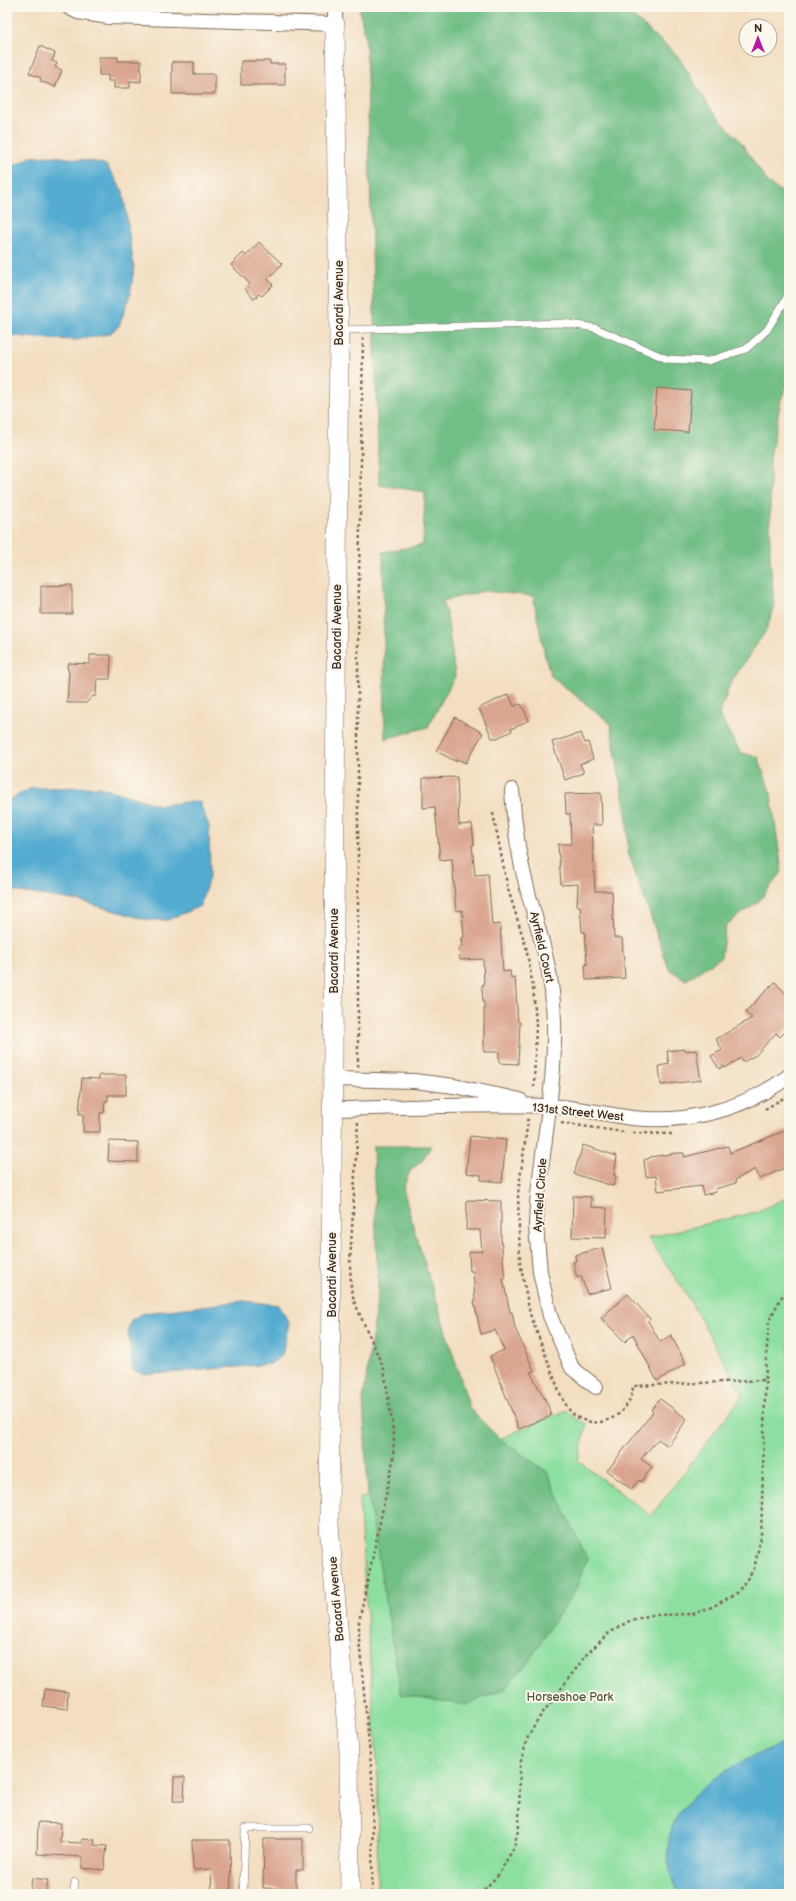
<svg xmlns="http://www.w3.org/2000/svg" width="796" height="1901" font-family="'Balsamiq Sans',sans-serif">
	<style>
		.green { fill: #8cdfa0; stroke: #64845f }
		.forest { fill: #71be86; stroke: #567452 }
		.water { fill: #55acd1; stroke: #486b78 }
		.building { fill: #daa58f }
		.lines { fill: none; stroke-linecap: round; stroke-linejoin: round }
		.lane-casing { stroke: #7b6957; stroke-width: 8 }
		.street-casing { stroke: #7b6957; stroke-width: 16 }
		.secondary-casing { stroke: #7b6957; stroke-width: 20 }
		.path { stroke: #7b6957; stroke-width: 2.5; stroke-dasharray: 3 3; stroke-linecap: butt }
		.lane { stroke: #fff; stroke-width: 7 }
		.street { stroke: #fff; stroke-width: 14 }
		.secondary { stroke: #fff; stroke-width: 19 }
		.labels { text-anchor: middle; stroke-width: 4; stroke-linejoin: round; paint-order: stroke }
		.street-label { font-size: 12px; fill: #3b2a1e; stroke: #fbf7ec }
		.park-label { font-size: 12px; fill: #4f573e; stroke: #fbf7ec }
	</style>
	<rect width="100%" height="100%" fill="#fbf7ec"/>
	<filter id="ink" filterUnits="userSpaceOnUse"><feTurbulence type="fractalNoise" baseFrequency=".025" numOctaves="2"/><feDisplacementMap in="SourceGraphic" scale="8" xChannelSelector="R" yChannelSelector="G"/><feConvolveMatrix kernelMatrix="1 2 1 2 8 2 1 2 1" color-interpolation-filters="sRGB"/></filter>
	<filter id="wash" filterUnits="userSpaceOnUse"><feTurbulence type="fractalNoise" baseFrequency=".012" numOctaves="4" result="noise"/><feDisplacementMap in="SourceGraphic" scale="16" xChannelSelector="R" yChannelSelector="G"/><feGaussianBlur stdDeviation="0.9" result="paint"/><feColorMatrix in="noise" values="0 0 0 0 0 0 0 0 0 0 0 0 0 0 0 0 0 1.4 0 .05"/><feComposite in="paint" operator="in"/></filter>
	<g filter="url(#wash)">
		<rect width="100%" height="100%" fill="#f3dec1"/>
		<path class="green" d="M789 1197V1894H377L378 1776 359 1499 567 1410 576 1419 587 1424 578 1461 651 1516 743 1395 685 1292 648 1238 756 1212Z"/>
		<path class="forest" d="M359 7H622L677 55 712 111 741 142 768 183 789 197V382L781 399 770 457V557L774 604 767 629 730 684 719 715 741 753 758 757 771 794 782 872 758 902 726 925 721 957 686 980 669 969 628 852 627 819 610 723 551 676 545 656 533 596 484 591 442 601 447 616 455 676 428 727 385 739 383 552 423 545 425 492 379 485 366 42Z
			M373 1146H431L421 1162 411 1169 403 1188 413 1226 470 1409 500 1439 547 1472 587 1559 576 1589 547 1632 529 1661 505 1689 465 1705 401 1694 368 1495 363 1400 378 1295Z"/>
		<path class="water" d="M53 156 96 162 106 165 123 191 134 268 130 295 119 326 109 334 75 340 35 338 7 335V169L31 157Z
			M100 787 159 805 199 801 209 826 210 874 200 906 168 920H147L80 901 7 890V801L32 788Z
			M243 1301 279 1305 289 1323 282 1355 271 1364 144 1375 133 1370 128 1329 131 1320 144 1313Z
			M789 1742V1894H679C667 1873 664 1846 674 1823 689 1786 752 1753 789 1742Z"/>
		<g id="blocks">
			<path class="building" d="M40 46 55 53 52 61 57 63 55 67 62 70 55 87 40 81 41 78 29 73Z
				M99 57H118V61H141V82L130 81V88H114V81H108V75H99Z
				M241 61H270V64H285V85H241Z
				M172 62H194V74H215V94H172Z
				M259 242 282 264 268 279 273 285 262 296 259 294 254 299 245 289 250 284 231 265 243 253 246 256Z
				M657 388 691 391 688 432 654 430Z
				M72 585V614H41V586Z
				M90 655H111L110 679H97L96 696H93L86 703H67L69 673 67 667 69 663 90 664Z
				M509 694 514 706 521 704 529 720 511 729 512 731 497 738H492L479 708Z
				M455 717 483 733 466 763 457 759V762L436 751Z
				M581 733 585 743 588 742 593 759 580 764 584 773 565 780 552 742Z
				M457 777 459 825 472 824 474 845H472L475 875 488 874 492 925 500 924 503 972 510 971 511 978 515 977 518 1022H520L518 1064 499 1063V1052H484V1003H483L482 985H484L483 959 460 960 459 947H462L461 938 464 937 462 910 456 911 452 859 440 860 435 807 423 808V778Z
				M601 793 602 825H592L595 891H612L614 938H622L625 978 586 980 585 965H587L585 932H582L580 906H577L578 884 561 885 558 844H571L570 814H566L565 794Z
				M775 982 789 997V1028L780 1037 776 1033 756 1055 743 1062 741 1058 725 1068 724 1066 719 1069 711 1056 722 1050 716 1039 752 1018 745 1012Z
				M685 1049 686 1051 696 1050 701 1080 661 1085 659 1066 669 1064 667 1051Z
				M99 1075H126V1095H108V1101H105L104 1113H100V1132H83V1114H79L82 1078 99 1079Z
				M789 1129V1166L760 1179 755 1169 735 1180 736 1183 715 1189 716 1192 703 1195 701 1186 658 1191 656 1176 646 1177 644 1160 650 1158V1157L677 1153H684V1157L728 1146 730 1153Z
				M470 1136 506 1140 502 1182 481 1180V1175L466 1173Z
				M109 1141 138 1142V1162L108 1161Z
				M583 1145 617 1156 614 1175 616 1176 613 1186 574 1174Z
				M573 1196 591 1197V1207L607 1208 606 1238 572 1237Z
				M467 1200 501 1201V1237L505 1279H503L510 1312H512L515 1328 534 1371 530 1372 548 1405 551 1416 519 1429 490 1356 504 1350 495 1330 481 1334 474 1301H475L473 1271H470L469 1252 482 1251 480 1230H466Z
				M602 1248 612 1288 587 1294 581 1276 577 1278 573 1262 576 1261 575 1255Z
				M628 1294 650 1319 648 1321 660 1342 671 1335 686 1364 657 1381 633 1334 625 1342 601 1318Z
				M660 1399 687 1419 668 1446 658 1439 641 1459 652 1467 641 1482 639 1480 631 1489 607 1471 653 1412 651 1410Z
				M45 1689 68 1692 67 1709 43 1706Z
				M174 1777H185L184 1801H173Z
				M38 1822 61 1823 60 1842 82 1843V1839L95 1840 94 1845 107 1846 104 1870 82 1868V1857L37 1854Z
				M264 1839H303V1870H296V1889L263 1888Z
				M192 1840H230L231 1894H212L211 1869 193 1870Z
				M32 1878 48 1880 46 1894H30Z"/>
		</g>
	</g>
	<g filter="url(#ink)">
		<use href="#blocks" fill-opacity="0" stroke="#7b6957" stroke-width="1"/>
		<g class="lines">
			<g class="lane-casing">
				<path id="lane" d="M340 330 563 323 595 328 667 359 708 361 746 349 767 330 789 294
					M73 1894 75 1882
					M243 1894 245 1828H309"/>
			</g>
			<g class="street-casing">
				<path id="street" d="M68 7 78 12 109 17 335 24V7
					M512 790C514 825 519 859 528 892 537 925 548 958 552 992 560 1064 544 1133 537 1204L536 1226 540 1272 550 1316 572 1368 596 1387
					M333 1079 414 1081 454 1086 520 1100
					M333 1109C404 1108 477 1103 548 1106 576 1107 604 1114 632 1118 688 1124 743 1110 789 1076"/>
			</g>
			<g class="secondary-casing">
				<path id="secondary" d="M335 24 339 330 329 1525 349 1752 350 1894"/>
			</g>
			<path class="path" d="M493 813 508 889 526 947 533 987 536 1023 534 1087
				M358 1067V641L363 338
				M765 1109 789 1095
				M526 1120H528L518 1194 520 1262 530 1314 561 1396C565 1402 568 1410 573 1414 598 1434 631 1415 633 1386L765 1380
				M358 1122 350 1264 351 1286 354 1301 384 1369 394 1436 393 1461 359 1621V1639L373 1787 372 1894
				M561 1123 624 1132
				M633 1133 674 1134
				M480 1894 499 1874 514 1847 519 1826 520 1764 528 1737 539 1718 587 1654 609 1633 631 1620 652 1615 693 1614 712 1607 737 1593 754 1569 761 1537 766 1360 769 1321 780 1299 789 1289"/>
			<use href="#lane" class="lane"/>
			<use href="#street" class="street"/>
			<use href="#secondary" class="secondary"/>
		</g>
	</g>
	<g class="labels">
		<g class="street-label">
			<text transform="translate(339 303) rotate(-90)" y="4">Bacardi Avenue</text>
			<text transform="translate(337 627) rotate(-90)" y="4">Bacardi Avenue</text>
			<text transform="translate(542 947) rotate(77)" y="4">Ayrfield Court</text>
			<text transform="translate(334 951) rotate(-90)" y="4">Bacardi Avenue</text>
			<text transform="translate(578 1112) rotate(6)" y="4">131st Street West</text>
			<text transform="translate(540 1195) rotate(-86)" y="4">Ayrfield Circle</text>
			<text transform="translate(332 1275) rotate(-90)" y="4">Bacardi Avenue</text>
			<text transform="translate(336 1599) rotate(-95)" y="4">Bacardi Avenue</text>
		</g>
		<g class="park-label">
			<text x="570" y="1701">Horseshoe Park</text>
		</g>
	</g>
	<rect width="796" height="1901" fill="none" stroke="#fbf7ec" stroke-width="24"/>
	<g transform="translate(758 38)"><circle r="19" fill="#fbf7ec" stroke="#aea59a"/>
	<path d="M0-3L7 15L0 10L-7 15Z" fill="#b5179e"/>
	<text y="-6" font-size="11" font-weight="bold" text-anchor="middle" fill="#3b2a1e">N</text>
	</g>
</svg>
